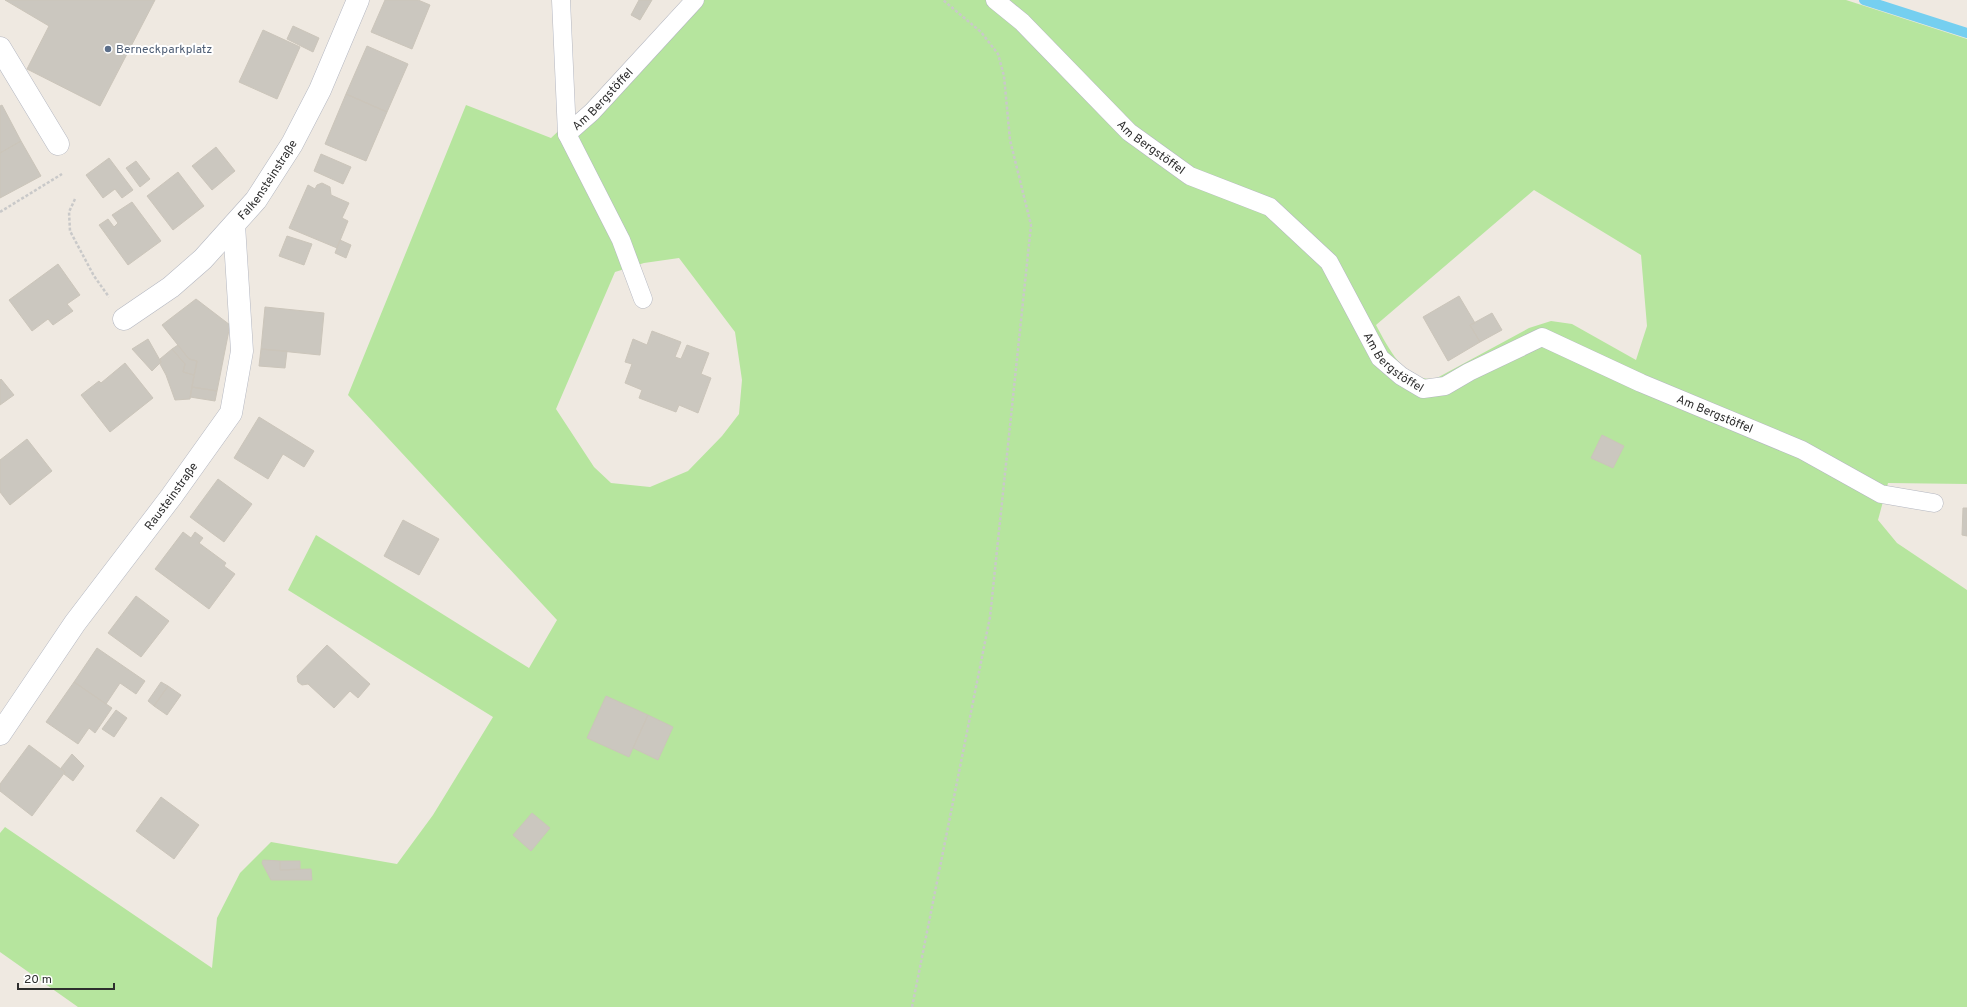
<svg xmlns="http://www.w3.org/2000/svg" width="1967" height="1007" font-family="Overpass,sans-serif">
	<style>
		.green { fill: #b6e59e; fill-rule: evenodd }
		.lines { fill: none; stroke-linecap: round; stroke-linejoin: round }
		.stream { stroke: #75cff0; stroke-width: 10 }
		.building { fill: #cbc7bf; stroke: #cbc5ba }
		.lane-casing { stroke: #b4b7c1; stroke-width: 19 }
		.street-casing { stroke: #b4b7c1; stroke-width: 23 }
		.path { stroke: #c9c9c9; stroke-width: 2.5; stroke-dasharray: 3 2; stroke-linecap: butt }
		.lane { stroke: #fff; stroke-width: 18 }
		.street { stroke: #fff; stroke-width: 22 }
		.service-dot { fill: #5c6f8a; stroke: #fff; stroke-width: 1.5 }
		.labels { text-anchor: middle; stroke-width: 4; stroke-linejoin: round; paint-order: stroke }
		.service-label { font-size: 12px; fill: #4e5e75; stroke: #fff; text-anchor: start }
		.street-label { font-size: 12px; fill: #2e2e2e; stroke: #fff }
	</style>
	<rect width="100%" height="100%" fill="#efe9e1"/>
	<path class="green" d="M685 0H1846L1967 39V484L1888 483 1878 520 1897 543 1967 590V1007H78L0 952V833L5 827 212 968 217 918 240 873 271 842 397 864 433 815 493 717 288 590 316 535 529 668 557 620 348 395 466 105 551 138 584 107ZM1534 190 1641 255 1647 326 1636 360 1572 324 1551 321 1529 328 1435 379C1404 381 1389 349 1376 325ZM679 258 735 332 742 380 739 414 722 436 688 471 650 487 611 483 594 467 556 409 615 272 644 263Z"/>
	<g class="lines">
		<path class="stream" d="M1864 0 1967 33"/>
	</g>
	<path class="building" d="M5 0H155L100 106 27 69 49 26Z
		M385 0H418L430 5 412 49 371 32Z
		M639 0H652L640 20 631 15Z
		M293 26 319 38 313 52 287 39Z
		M263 30 300 47 277 99 239 82Z
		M367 46 408 64 387 112 346 94Z
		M346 94 387 112 366 161 325 144Z
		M2 105 21 141 0 153V106Z
		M21 141 41 176 0 198V153Z
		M216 147 235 171 212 190 192 166Z
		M321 154 351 167 343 184 314 171Z
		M109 158 133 190 122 198 115 189 103 198 86 175Z
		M136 161 150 179 140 187 126 168Z
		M178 172 204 206 173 230 147 196Z
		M322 183 330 187 331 195 349 203 342 218 348 221 337 248 289 228 308 185 315 189 317 185Z
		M132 202 161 241 128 265 99 225 108 219 114 227 118 223 112 215Z
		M287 236 312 244 304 265 279 256Z
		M340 240 351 245 346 258 335 253Z
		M58 264 80 295 67 304 73 311 53 325 48 319 32 331 9 300Z
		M1459 296 1475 323 1470 325 1480 342 1448 361 1423 317Z
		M196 299 230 325 217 391 192 387 197 361 189 359 162 325Z
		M265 307 324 313 320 355 261 349Z
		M1492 313 1502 330 1480 342 1470 325Z
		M652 331 681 342 675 357 681 359 687 345 709 353 701 374 711 378 698 413 679 405 676 412 639 398 642 390 625 383 632 364 625 362 633 339 647 345Z
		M148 339 161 362 152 371 132 349Z
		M178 345 189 359 197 361 194 375 183 372 185 364 172 349Z
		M172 349 185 364 183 372 194 375 190 399 175 400 166 375 160 364 161 362 160 359Z
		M261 349 287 351 285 368 259 366Z
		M125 363 153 398 110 432 81 395 99 381 101 383Z
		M1 379 14 395 0 405V380Z
		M192 387 217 391 215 401 190 397Z
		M259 417 314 451 304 467 283 454 268 479 234 458Z
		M1602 435 1624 446 1613 468 1591 458Z
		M27 439 52 471 10 505 0 492V460Z
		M218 479 252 504 224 542 190 517Z
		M1963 508H1967V536L1962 535Z
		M403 520 439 539 419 575 384 556Z
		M183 532 191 538 195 532 203 538 199 543 226 563 224 566 235 574 209 609 155 569Z
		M136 596 169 621 141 657 108 633Z
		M327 645 370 684 358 698 350 691 334 708 308 684 302 685 298 682 297 676Z
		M97 648 145 681 136 694 120 683 106 704 74 682Z
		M74 682 112 708 95 733 89 728 78 744 46 722Z
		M161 682 168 686 154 706 148 701Z
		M168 686 181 695 167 715 154 706Z
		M606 696 648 715 629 757 587 738Z
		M116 710 127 718 114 737 102 729Z
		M648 715 673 727 658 760 633 748Z
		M29 745 65 772 32 816 0 791V784Z
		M72 754 84 766 73 781 64 774 65 772 61 768Z
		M161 797 199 825 174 859 136 831Z
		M532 813 550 828 531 851 513 835Z
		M263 860 280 861V870L311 869 312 880H271L262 863Z
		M280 861H300V869L280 870Z"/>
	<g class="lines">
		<g class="lane-casing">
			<g id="lane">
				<path id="s1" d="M561 0 567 134 592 112 695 0"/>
				<path id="s2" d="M995 0 1022 22 1129 132 1190 176 1270 207 1329 262 1380 358 1401 376 1423 389 1445 386 1469 372 1542 337 1641 383 1802 450 1881 494 1934 503"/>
				<path d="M567 134 621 240 643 299"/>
			</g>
		</g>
		<g class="street-casing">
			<g id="street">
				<path d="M0 48 58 144"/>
				<path id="s3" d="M124 319 171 287 203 259 256 200 292 144 320 90 358 0"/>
				<path id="s4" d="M0 734 75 623 171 497 231 413 242 351 234 225"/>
			</g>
		</g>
		<path class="path" d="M75 199 69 212 70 231 94 276 109 297
			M0 212 62 174
			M912 1007 990 617 1031 225 1010 140 1004 76 998 54 981 32 943 0"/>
		<use href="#lane" class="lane"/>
		<use href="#street" class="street"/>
	</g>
	<circle class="service-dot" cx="108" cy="49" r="4"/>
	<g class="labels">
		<g class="service-label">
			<text x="116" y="53">Berneckparkplatz</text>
		</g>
		<g class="street-label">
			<text dy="4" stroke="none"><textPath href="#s1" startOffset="184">Am Bergstöffel</textPath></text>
			<text dy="4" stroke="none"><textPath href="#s2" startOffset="215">Am Bergstöffel</textPath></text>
			<text dy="4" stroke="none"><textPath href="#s3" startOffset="202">Falkensteinstraße</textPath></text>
			<text dy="4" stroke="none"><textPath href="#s2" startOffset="551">Am Bergstöffel</textPath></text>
			<text dy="4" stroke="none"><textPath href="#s2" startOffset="912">Am Bergstöffel</textPath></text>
			<text dy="4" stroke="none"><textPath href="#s4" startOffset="293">Rausteinstraße</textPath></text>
		</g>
	</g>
	<path d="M18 983v6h96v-6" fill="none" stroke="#2e2e2e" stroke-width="2"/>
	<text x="24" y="983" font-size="12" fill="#2e2e2e" stroke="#ffffff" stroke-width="3" paint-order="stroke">20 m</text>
</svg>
